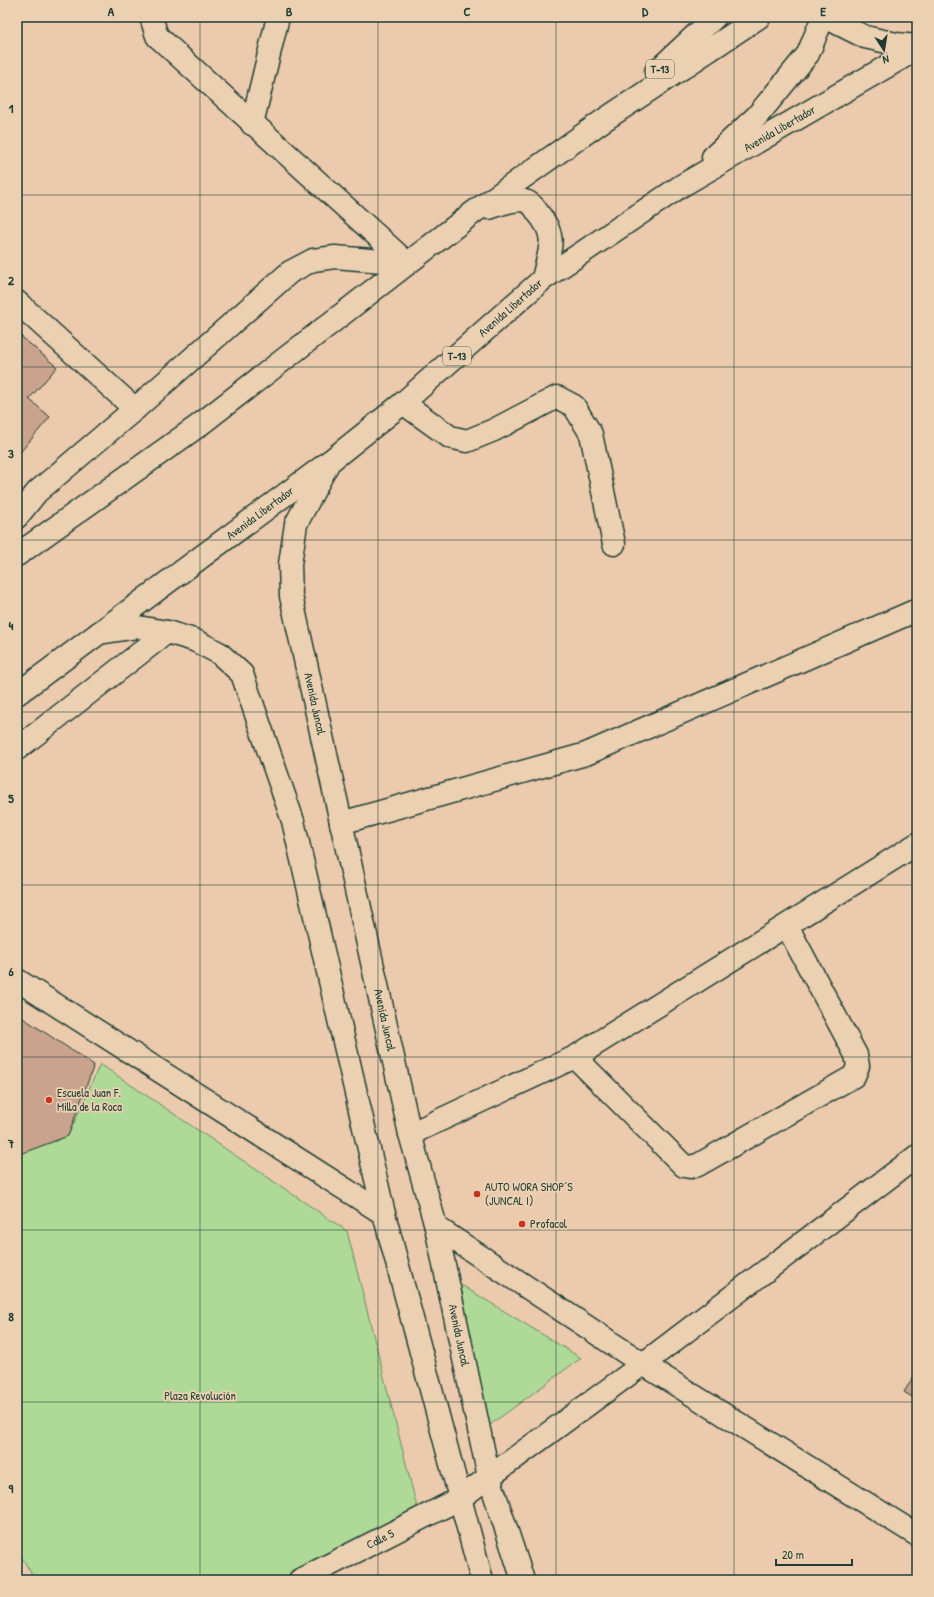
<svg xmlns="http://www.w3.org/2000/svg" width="934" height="1597" font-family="'Patrick Hand',sans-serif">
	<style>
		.green { fill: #aed996; stroke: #668b65 }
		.building { fill: #c9a38d; stroke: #1f3d34 }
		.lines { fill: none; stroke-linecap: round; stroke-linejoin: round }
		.minor-casing { stroke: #1f3d34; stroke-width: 25 }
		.highway-casing { stroke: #1f3d34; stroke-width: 25 }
		.minor { stroke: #ebd1b2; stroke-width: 22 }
		.highway { stroke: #ebd1b2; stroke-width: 22 }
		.grid { fill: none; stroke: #1f3d34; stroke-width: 1; stroke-opacity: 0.55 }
		.poi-dot { fill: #c8321e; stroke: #ebd1b2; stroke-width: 1.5 }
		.labels { text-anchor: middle; stroke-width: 3.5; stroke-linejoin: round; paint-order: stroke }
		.shield { fill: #ebd1b2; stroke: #5c695a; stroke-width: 1 }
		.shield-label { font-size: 11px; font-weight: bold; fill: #1f3d34 }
		.street-label { font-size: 12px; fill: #1f3d34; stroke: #ebd1b2 }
		.poi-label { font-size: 12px; fill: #1f3d34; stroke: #ebd1b2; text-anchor: start }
		.park-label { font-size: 12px; fill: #264539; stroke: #ebd1b2 }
		.neatline { fill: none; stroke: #1f3d34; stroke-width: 1.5 }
		.grid-label { font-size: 13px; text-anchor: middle; font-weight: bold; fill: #1f3d34 }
	</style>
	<rect width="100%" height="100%" fill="#eccaad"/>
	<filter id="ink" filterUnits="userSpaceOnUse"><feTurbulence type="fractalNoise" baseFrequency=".025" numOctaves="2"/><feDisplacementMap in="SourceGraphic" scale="8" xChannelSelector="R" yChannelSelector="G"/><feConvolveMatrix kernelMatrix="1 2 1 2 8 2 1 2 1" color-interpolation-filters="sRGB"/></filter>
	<g filter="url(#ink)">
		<path class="green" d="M100 1064 347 1231 418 1511 280 1580H35L17 1549V1155L68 1136Z
			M440 1272 581 1358 479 1433Z"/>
		<path class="building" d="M17 333 57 367 29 399 50 417 17 456Z
			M17 1014 94 1065 68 1136 17 1155Z
			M917 1371V1400L904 1392Z"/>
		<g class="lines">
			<g class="minor-casing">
				<g id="minor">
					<path d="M151 17 157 36 407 263"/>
					<path d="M252 124 278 17"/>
					<path d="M17 302 135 409"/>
					<path d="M403 403 450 437 467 441 494 430 557 397 574 406 591 434 614 544"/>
					<path id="s1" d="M329 462 296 524 290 564 291 596 410 1134 436 1227 489 1477 523 1580"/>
					<path d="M17 517 37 492 135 409 290 272 313 260 335 257 407 263"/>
					<path d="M99 633 138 627 167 632 194 640 219 653 242 674 293 821 384 1214 482 1580"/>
					<path d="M17 749 167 632"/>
					<path d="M341 823 586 754 917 610"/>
					<path d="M17 980 384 1214"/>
					<path d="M575 1057 684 1166 690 1167 698 1165 854 1076 858 1066 856 1055 787 926"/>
					<path d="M410 1134 575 1057 917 844"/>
					<path d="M436 1227 643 1364 917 1535"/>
					<path id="s2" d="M300 1580 459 1499 643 1364 917 1156"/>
				</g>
			</g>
			<g class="highway-casing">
				<g id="highway">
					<path d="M825 17 865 37 896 44 917 46"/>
					<path d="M656 72 715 17"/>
					<path d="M713 157 757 116 808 54 823 17"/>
					<path d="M489 208C499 205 514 198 525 201 531 202 535 208 538 213 559 238 549 250 543 279"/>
					<path d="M17 555 198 426 474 212 604 120 759 17"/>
					<path id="s3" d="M17 694 329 462 403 403 543 279 681 186 917 49"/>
				</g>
			</g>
			<use href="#minor" class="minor"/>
			<use href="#highway" class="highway"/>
		</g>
	</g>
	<path class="grid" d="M200 17V1580M378 17V1580M556 17V1580M734 17V1580M17 195H917M17 367H917M17 540H917M17 712H917M17 885H917M17 1057H917M17 1230H917M17 1402H917"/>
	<g class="poi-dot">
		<circle cx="49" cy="1100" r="4"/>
		<circle cx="477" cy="1194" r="4"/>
		<circle cx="522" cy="1224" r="4"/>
	</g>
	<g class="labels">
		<g class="shield">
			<rect x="646" y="60" width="28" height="18" rx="3"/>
			<rect x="443" y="347" width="28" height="18" rx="3"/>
		</g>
		<g class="shield-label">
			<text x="660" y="73">T-13</text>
			<text x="457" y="360">T-13</text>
		</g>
		<g class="street-label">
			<text dy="4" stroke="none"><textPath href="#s3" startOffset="951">Avenida Libertador</textPath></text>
			<text dy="4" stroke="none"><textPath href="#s3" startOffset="627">Avenida Libertador</textPath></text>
			<text dy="4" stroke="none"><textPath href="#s3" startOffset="303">Avenida Libertador</textPath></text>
			<text dy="4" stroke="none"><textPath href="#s1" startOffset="253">Avenida Juncal</textPath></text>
			<text dy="4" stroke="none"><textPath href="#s1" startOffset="577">Avenida Juncal</textPath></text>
			<text dy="4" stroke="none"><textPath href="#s1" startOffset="901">Avenida Juncal</textPath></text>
			<text dy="4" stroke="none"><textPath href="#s2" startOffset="90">Calle 5</textPath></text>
		</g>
		<g class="poi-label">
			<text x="57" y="1097">Escuela Juan F.<tspan x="57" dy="14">Milla de la Roca</tspan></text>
			<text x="485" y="1191">AUTO WORA SHOP´S<tspan x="485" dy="14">(JUNCAL I)</tspan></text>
			<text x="530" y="1228">Profacol</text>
		</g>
		<g class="park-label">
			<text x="200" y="1400">Plaza Revolución</text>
		</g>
	</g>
	<rect width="934" height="1597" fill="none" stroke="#ebd1b2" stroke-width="44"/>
	<g transform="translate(884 50) rotate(168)" stroke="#ebd1b2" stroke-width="3" paint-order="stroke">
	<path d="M0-3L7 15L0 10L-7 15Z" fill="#1f3d34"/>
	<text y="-6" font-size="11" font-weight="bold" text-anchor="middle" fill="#1f3d34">N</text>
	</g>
	<path d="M776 1559v6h76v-6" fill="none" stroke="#1f3d34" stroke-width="2"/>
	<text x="782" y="1559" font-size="12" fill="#1f3d34" stroke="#ebd1b2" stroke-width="3" paint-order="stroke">20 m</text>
	<rect x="22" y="22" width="890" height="1553" class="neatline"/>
	<g class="grid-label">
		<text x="111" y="16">A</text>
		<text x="289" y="16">B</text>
		<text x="467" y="16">C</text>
		<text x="645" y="16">D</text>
		<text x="823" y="16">E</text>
		<text x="11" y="113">1</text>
		<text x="11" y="285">2</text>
		<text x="11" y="458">3</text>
		<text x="11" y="630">4</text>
		<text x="11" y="803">5</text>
		<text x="11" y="976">6</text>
		<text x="11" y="1148">7</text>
		<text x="11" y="1321">8</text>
		<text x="11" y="1493">9</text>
	</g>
</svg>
